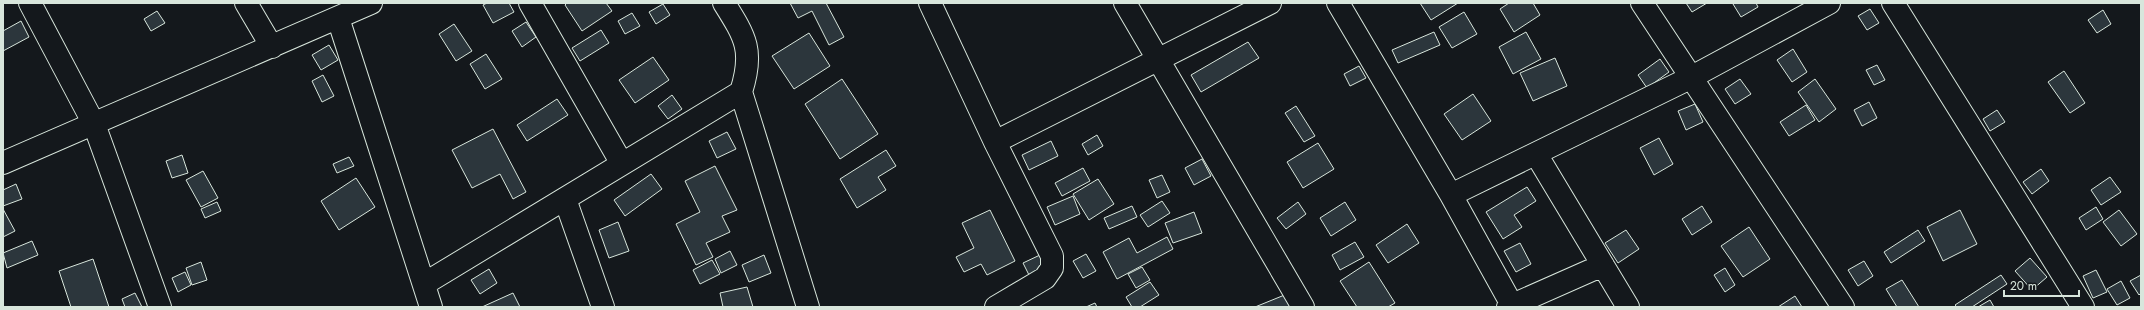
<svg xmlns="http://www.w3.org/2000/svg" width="2144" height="310" font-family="Jost,sans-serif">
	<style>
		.building { fill: #2c363c; stroke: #d8e6dc }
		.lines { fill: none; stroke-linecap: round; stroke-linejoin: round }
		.minor-casing { stroke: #d8e6dc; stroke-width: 24 }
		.minor { stroke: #14181c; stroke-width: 22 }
	</style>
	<rect width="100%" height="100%" fill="#14181c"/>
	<path class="building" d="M487 3H509L514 12 493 23 483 5Z
		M567 3H606L612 11 582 31 565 5Z
		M790 3H826L844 37 829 45 812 11 798 18Z
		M1420 3H1458L1431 20Z
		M1509 3H1533L1540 15 1514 32 1500 9Z
		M1686 3H1707L1692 12Z
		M1735 3H1756L1758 7 1741 17 1733 4Z
		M663 4 670 15 656 24 649 12Z
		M1870 9 1879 23 1867 30 1858 16Z
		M2103 10 2111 24 2097 33 2088 20Z
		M157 11 165 23 151 31 144 19Z
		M1464 12 1477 34 1452 48 1439 27Z
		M632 13 640 26 625 34 618 21Z
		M21 21 29 37 3 51V31Z
		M526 22 536 37 522 47 512 31Z
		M454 24 472 51 456 61 439 34Z
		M601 30 609 43 580 61 572 48Z
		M1434 32 1440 45 1398 63 1392 50Z
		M1526 32 1541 59 1513 74 1499 47Z
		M809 33 830 66 794 89 772 56Z
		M1248 42 1259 58 1201 92 1191 75Z
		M329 45 338 60 321 70 312 55Z
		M1793 49 1807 72 1792 82 1777 60Z
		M486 54 502 79 485 89 470 64Z
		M653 57 669 80 635 103 619 80Z
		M1555 58 1567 86 1533 101 1520 73Z
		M1660 59 1669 72 1647 88 1638 75Z
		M1877 65 1885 80 1874 85 1866 70Z
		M1359 66 1366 78 1350 86 1344 74Z
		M2064 71 2085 103 2070 113 2048 82Z
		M323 75 334 96 322 102 312 81Z
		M842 79 878 134 840 159 805 104Z
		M1740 79 1751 94 1735 104 1725 89Z
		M1815 79 1836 109 1819 122 1798 92Z
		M1473 94 1491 121 1462 140 1444 114Z
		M672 95 682 109 668 119 658 106Z
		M557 99 568 115 527 141 517 125Z
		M1869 102 1877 118 1862 126 1854 110Z
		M1695 104 1703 122 1686 130 1678 111Z
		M1806 105 1815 120 1789 136 1780 122Z
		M1296 106 1315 136 1304 142 1285 113Z
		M1997 110 2005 122 1990 131 1983 119Z
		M493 129 526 192 513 199 500 174 472 188 452 150Z
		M727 132 736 149 717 158 709 141Z
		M1097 135 1103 146 1088 155 1082 144Z
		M1659 138 1673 164 1654 175 1640 148Z
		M1051 141 1058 156 1029 170 1022 155Z
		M1318 143 1334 169 1303 188 1287 162Z
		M886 150 896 166 878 177 886 190 857 208 840 179Z
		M182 155 188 173 172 178 166 161Z
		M349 157 354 166 337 173 333 164Z
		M1202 159 1211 176 1194 185 1185 168Z
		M715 166 737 210 722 216 730 232 706 243 713 257 696 265 676 224 700 212 685 181Z
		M1083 168 1090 181 1062 196 1055 183Z
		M2041 169 2049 181 2032 194 2023 182Z
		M203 171 218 198 201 207 186 180Z
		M651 174 662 189 625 216 614 200Z
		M1162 175 1170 192 1157 198 1149 180Z
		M2110 177 2121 192 2101 205 2091 190Z
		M356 178 375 207 339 230 321 201Z
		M1098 179 1114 204 1089 220 1073 194Z
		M16 184 22 199 3 206V190Z
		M1527 187 1536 201 1514 215 1522 227 1503 239 1486 212Z
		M1073 196 1080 214 1055 225 1047 207Z
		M1162 201 1170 213 1148 227 1140 215Z
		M217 202 221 211 205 218 201 209Z
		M1298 202 1306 214 1286 229 1277 218Z
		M1345 202 1356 220 1331 236 1320 218Z
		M1132 206 1137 217 1109 229 1104 218Z
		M1702 206 1712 222 1692 235 1682 219Z
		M2096 207 2103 219 2086 230 2079 218Z
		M3 209 15 231 3 237Z
		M990 210 1015 261 987 275 981 264 964 272 956 257 974 248 962 223Z
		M1960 210 1977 244 1943 261 1927 227Z
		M2119 210 2137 234 2121 246 2103 222Z
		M1194 212 1202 233 1173 243 1165 223Z
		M618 222 629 251 609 258 599 230Z
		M1407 224 1419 243 1388 263 1376 245Z
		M1749 227 1770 259 1743 277 1721 246Z
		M1626 230 1639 249 1618 263 1605 243Z
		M1918 230 1925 241 1891 263 1884 252Z
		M1167 237 1173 249 1117 279 1103 252 1129 238 1137 253Z
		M32 241 38 255 7 268 3 253Z
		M1355 242 1364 257 1340 270 1332 255Z
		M1520 243 1531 264 1516 272 1504 251Z
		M730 251 737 265 721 273 715 259Z
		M1086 254 1096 271 1083 278 1073 261Z
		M764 255 771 273 749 282 742 265Z
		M1040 255 1047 269 1030 277 1023 263Z
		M2030 258 2047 277 2032 290 2015 271Z
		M93 259 109 307H71L59 271Z
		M712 260 720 274 700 284 693 270Z
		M1864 261 1873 276 1858 286 1848 270Z
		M201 262 207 280 192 285 186 268Z
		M1369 262 1395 303 1388 307H1357L1340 281Z
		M1142 267 1150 280 1136 288 1128 274Z
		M1725 268 1735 285 1725 292 1714 275Z
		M489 269 497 283 480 294 471 280Z
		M2096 270 2107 292 2093 298 2083 276Z
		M185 272 191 285 178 292 172 278Z
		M2001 275 2007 284 1972 307H1957L1955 305Z
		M2141 275V293L2139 295 2130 281Z
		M1902 280 1919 307H1897L1886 289Z
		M2121 281 2130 298 2117 305 2107 289Z
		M1150 282 1159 295 1140 307H1132L1126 297Z
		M747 287 753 307H723L720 293Z
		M135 293 142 307H125L122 299Z
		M513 293 520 307H482Z
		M1287 294 1292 307H1255Z
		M1795 296 1802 307H1778Z
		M1990 300 1994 307H1978Z
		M1095 303 1097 307H1086Z"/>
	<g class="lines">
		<g class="minor-casing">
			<path id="minor" d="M30 3 94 124 160 307
				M246 3 272 47
				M530 3 622 164
				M724 3C746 38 754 51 741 92L808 307
				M930 3 995 142 1052 256V268L1045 278 996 307
				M1125 3 1303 307
				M1338 3 1451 195 1512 305
				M1642 3 1843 307
				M1893 3 2083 307
				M338 18 431 307
				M995 142 1270 3
				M1536 154 1628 307
				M3 163 371 3
				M1451 195 1690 78 1829 3
				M565 199 603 307
				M424 284 741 92
				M1508 307 1603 265"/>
		</g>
		<use href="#minor" class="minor"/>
	</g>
	<rect width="2144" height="310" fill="none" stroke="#d8e6dc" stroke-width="8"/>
	<path d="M2004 290v6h75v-6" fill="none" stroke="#d8e6dc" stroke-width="2"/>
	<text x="2010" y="290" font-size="12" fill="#d8e6dc" stroke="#14181c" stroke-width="3" paint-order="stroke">20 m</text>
</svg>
